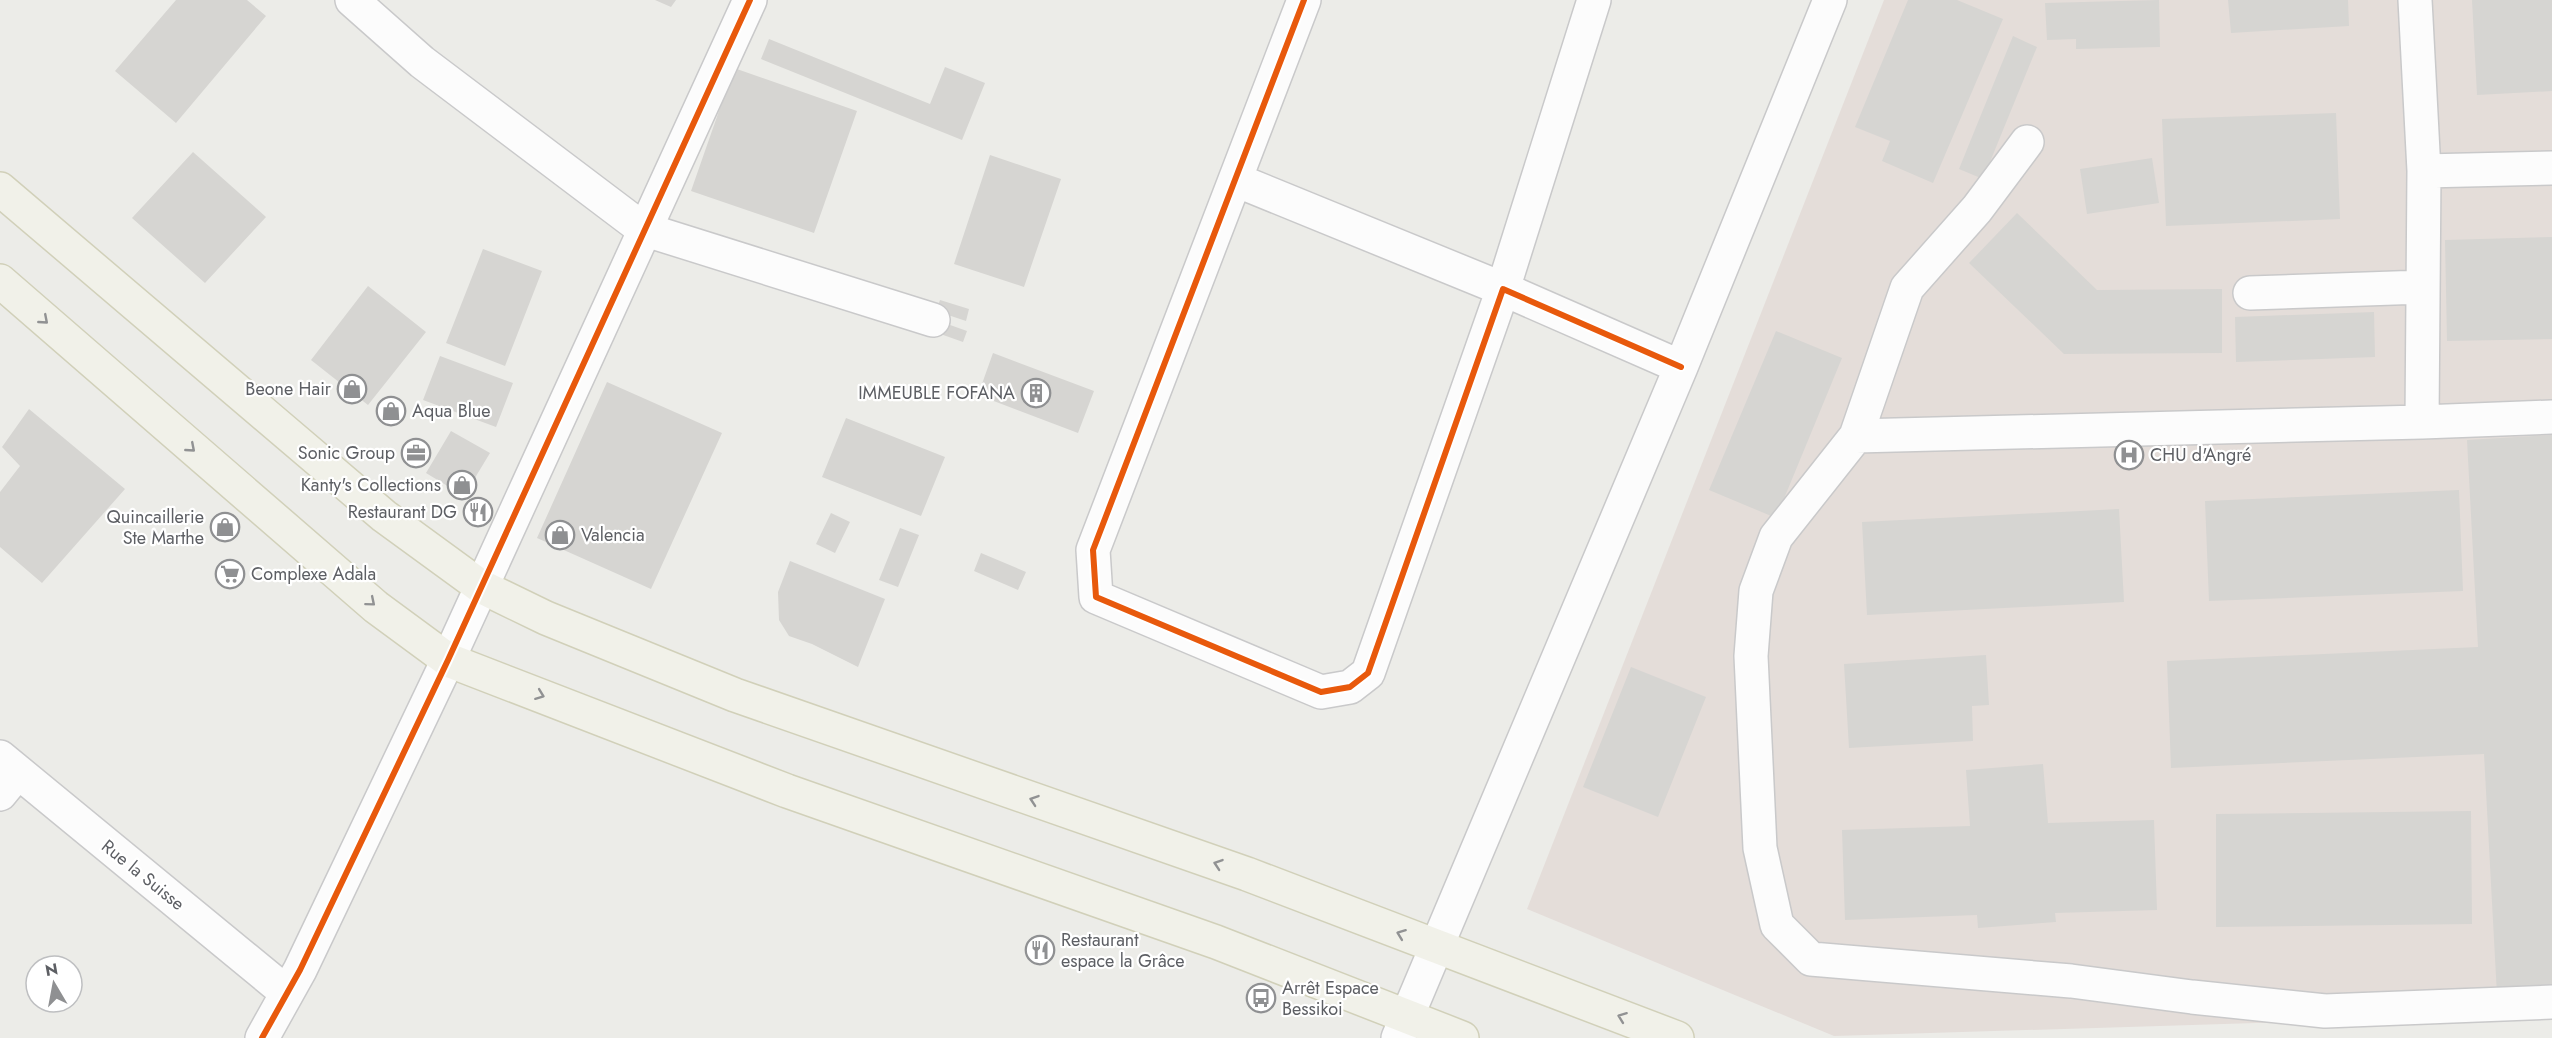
<svg xmlns="http://www.w3.org/2000/svg" width="2552" height="1038" font-family="Jost,sans-serif">
	<style>
		.medical { fill: #e4ddd9 }
		.building { fill: #d6d5d2 }
		.lines { fill: none; stroke-linecap: round; stroke-linejoin: round }
		.minor-casing { stroke: #c9c9ca; stroke-width: 36 }
		.major-casing { stroke: #d1d0b9; stroke-width: 36 }
		.minor { stroke: #fcfcfc; stroke-width: 33 }
		.major { stroke: #f1f1e9; stroke-width: 33 }
		.cycleway-casing { stroke: #fff; stroke-width: 10 }
		.cycleway { stroke: #e8590c; stroke-width: 6 }
		.oneway { stroke: #919293 }
		.labels { text-anchor: middle; stroke-width: 4.5; stroke-linejoin: round; paint-order: stroke }
		.poi-label { font-size: 18px; fill: #5d5f64; stroke: #fff; text-anchor: end }
		.street-label { font-size: 18px; fill: #5d5f64; stroke: #fff }
	</style>
	<rect width="100%" height="100%" fill="#ecece8"/>
	<path class="medical" d="M1884 0H2552V1014L1834 1036 1527 909Z"/>
	<path class="building" d="M176 0H247L266 16 176 123 115 71Z
		M655 0H676L671 7Z
		M1908 0H1957L2003 19 1933 183 1882 161 1890 141 1855 127Z
		M2159 0 2160 47 2076 49V39L2047 40 2045 3Z
		M2228 0H2348L2349 26 2231 33Z
		M2472 0H2552V91L2477 95Z
		M2013 36 2037 47 1983 179 1959 169Z
		M769 39 930 104 945 67 985 83 962 140 761 59Z
		M734 68 857 111 814 233 691 191Z
		M2336 113 2340 219 2166 226 2162 119Z
		M193 152 266 217 205 283 132 218Z
		M990 155 1061 179 1024 287 954 264Z
		M2152 158 2159 203 2087 214 2080 169Z
		M2017 213 2097 290 2222 289V353L2064 354 1969 263Z
		M2552 237V339L2447 341 2445 240Z
		M483 249 542 271 505 366 446 343Z
		M368 286 426 332 368 405 311 360Z
		M940 300 969 309 966 321 936 311Z
		M2374 312 2375 357 2236 362 2235 317Z
		M936 320 967 331 963 342 932 331Z
		M1776 331 1842 358 1776 518 1709 490Z
		M993 353 1094 391 1078 433 978 395Z
		M440 356 513 383 496 427 423 400Z
		M607 382 722 433 651 589 537 538Z
		M29 409 125 489 42 583 0 547V492L20 466 2 447Z
		M846 418 945 457 921 516 822 477Z
		M451 431 490 453 464 496 426 473Z
		M2552 435V992L2497 995 2484 754 2171 768 2167 661 2478 647 2467 440Z
		M2459 490 2463 591 2209 601 2205 501Z
		M2119 509 2124 602 1867 615 1862 522Z
		M831 513 850 522 835 553 816 544Z
		M900 528 919 535 898 587 879 580Z
		M981 553 1026 572 1018 590 974 571Z
		M790 561 885 599 858 667 812 644 789 636 779 620 778 592Z
		M1986 655 1989 705 1972 706 1973 741 1849 748 1844 664Z
		M1631 667 1706 697 1658 817 1583 787Z
		M2043 764 2048 823 2154 820 2157 910 2055 913 2056 922 1978 928 1977 915 1845 920 1842 830 1970 826 1966 770Z
		M2471 811 2472 924 2216 927V814Z"/>
	<g class="lines">
		<g class="minor-casing">
			<path id="minor" d="M352 0 422 62 643 229 933 320
				M1304 0 1093 550 1096 597 1321 692 1350 687 1368 673 1503 289 1681 367
				M2415 0 2424 171 2422 422
				M2027 142 1977 209 1907 288 1856 436 1776 537 1756 591 1751 656 1760 848 1777 925 1811 959 2071 981 2192 997 2325 1011 2552 1002
				M2424 171 2552 168
				M1236 180 1503 289 1594 0
				M2250 293 2423 287
				M1856 436 2422 422 2552 417
				M0 757 287 993
				M0 794 18 772
				M262 1038 300 970 448 660 750 0
				M1398 1038 1681 367 1830 0"/>
		</g>
		<g class="major-casing">
			<path id="major" d="M0 189 384 516 480 586 546 618 735 695 1247 874 1677 1038
				M0 281 376 607 448 660 787 791 1216 942 1462 1038"/>
		</g>
		<use href="#minor" class="minor"/>
		<use href="#major" class="major"/>
		<g class="cycleway-casing">
			<path id="cycleway" d="M1304 0 1093 550 1096 597 1321 692 1350 687 1368 673 1503 289 1681 367
				M262 1038 300 970 448 660 750 0"/>
		</g>
		<use href="#cycleway" class="cycleway"/>
	</g>
	<defs><path id="oneway-chevron" d="M-2-3.5L2.5 0L-2 3.5" fill="none" stroke-width="1.6" stroke-linecap="round" stroke-linejoin="round" transform="scale(1.5)"/></defs>
	<g class="oneway">
		<use href="#oneway-chevron" transform="translate(44 320) rotate(41)"/>
		<use href="#oneway-chevron" transform="translate(191 448) rotate(41)"/>
		<use href="#oneway-chevron" transform="translate(371 602) rotate(40)"/>
		<use href="#oneway-chevron" transform="translate(540 695) rotate(21)"/>
		<use href="#oneway-chevron" transform="translate(1034 800) rotate(-161)"/>
		<use href="#oneway-chevron" transform="translate(1218 864) rotate(-161)"/>
		<use href="#oneway-chevron" transform="translate(1401 934) rotate(-159)"/>
		<use href="#oneway-chevron" transform="translate(1622 1017) rotate(-159)"/>
	</g>
	<defs>
		<g id="shop-ring" transform="scale(1.5)"><circle r="9.5" fill="#fff" stroke="#8f9092" stroke-width="1.5"/><path d="M-5-2.5h2.3a2.7 3.5 0 0 1 5.4 0H5L5.5 6h-11ZM-1.5-2.5h3a1.5 2.3 0 0 0-3 0Z" fill="#8f9092"/></g>
		<g id="building-ring" transform="scale(1.5)"><circle r="9.5" fill="#fff" stroke="#8f9092" stroke-width="1.5"/><path d="M-4-6H4V6H1V3H-1V6H-4ZM-2.5-4.3h1.7v1.8h-1.7ZM.8-4.3h1.7v1.8H.8ZM-2.5-1h1.7V.8h-1.7ZM.8-1h1.7V.8H.8Z" fill="#8f9092"/></g>
		<g id="office-ring" transform="scale(1.5)"><circle r="9.5" fill="#fff" stroke="#8f9092" stroke-width="1.5"/><path d="M-6-3h4V-5.5h4V-3h4V5H-6ZM-1-4.5V-3h2v-1.5ZM-6 0V1H6V0Z" fill="#8f9092"/></g>
		<g id="hospital-ring" transform="scale(1.5)"><circle r="9.5" fill="#fff" stroke="#8f9092" stroke-width="1.5"/><path d="M-5-5h3v3.5h4V-5h3V5h-3V1.5h-4V5h-3Z" fill="#8f9092"/></g>
		<g id="restaurant-ring" transform="scale(1.5)"><circle r="9.5" fill="#fff" stroke="#8f9092" stroke-width="1.5"/><path d="M-5-6h1v4h1v-4h1v4h1v-4h1v5L-1.5 .5V6h-2V.5L-5-1ZM5-6V6H3V1.5H1.5Q1.5-4 5-6Z" fill="#8f9092"/></g>
		<g id="supermarket-ring" transform="scale(1.5)"><circle r="9.5" fill="#fff" stroke="#8f9092" stroke-width="1.5"/><path d="M-6-5.5h2.5l.6 2H6L4.5 2H-2.5L-4.4-4H-6ZM-1.5 3.2a1.3 1.3 0 1 0 .1 0ZM3 3.2a1.3 1.3 0 1 0 .1 0Z" fill="#8f9092"/></g>
		<g id="bus-ring" transform="scale(1.5)"><circle r="9.5" fill="#fff" stroke="#8f9092" stroke-width="1.5"/><path d="M-5-6H5V4H4V6H2V4H-2V6H-4V4H-5ZM-3.5-4V0h7V-4ZM-3.5 1.2v1.5H-2V1.2ZM2 1.2v1.5H3.5V1.2Z" fill="#8f9092"/></g>
	</defs>
	<g fill-rule="evenodd">
		<use href="#shop-ring" x="352" y="389"/>
		<use href="#building-ring" x="1036" y="393"/>
		<use href="#shop-ring" x="391" y="411"/>
		<use href="#office-ring" x="416" y="453"/>
		<use href="#hospital-ring" x="2129" y="455"/>
		<use href="#shop-ring" x="462" y="485"/>
		<use href="#restaurant-ring" x="478" y="512"/>
		<use href="#shop-ring" x="225" y="527"/>
		<use href="#shop-ring" x="560" y="535"/>
		<use href="#supermarket-ring" x="230" y="574"/>
		<use href="#restaurant-ring" x="1040" y="950"/>
		<use href="#bus-ring" x="1261" y="998"/>
	</g>
	<g class="labels">
		<g class="poi-label">
			<text x="331" y="395">Beone Hair</text>
			<text x="1015" y="399">IMMEUBLE FOFANA</text>
			<text x="412" y="417" text-anchor="start">Aqua Blue</text>
			<text x="395" y="459">Sonic Group</text>
			<text x="2150" y="461" text-anchor="start">CHU d'Angré</text>
			<text x="441" y="491">Kanty's Collections</text>
			<text x="457" y="518">Restaurant DG</text>
			<text x="204" y="523">Quincaillerie<tspan x="204" dy="21">Ste Marthe</tspan></text>
			<text x="581" y="541" text-anchor="start">Valencia</text>
			<text x="251" y="580" text-anchor="start">Complexe Adala</text>
			<text x="1061" y="946" text-anchor="start">Restaurant<tspan x="1061" dy="21">espace la Grâce</tspan></text>
			<text x="1282" y="994" text-anchor="start">Arrêt Espace<tspan x="1282" dy="21">Bessikoi</tspan></text>
		</g>
		<g class="street-label">
			<text transform="translate(143 875) rotate(39)" y="6">Rue la Suisse</text>
		</g>
	</g>
	<g transform="translate(54 984) rotate(350)"><circle r="28" fill="#ffffff" stroke="#bebfc1" stroke-width="1.5"/>
	<path d="M0-4.5L10 22L0 15L-10 22Z" fill="#8f9092"/>
	<text y="-9" font-size="16" font-weight="bold" text-anchor="middle" fill="#5d5f64">N</text>
	</g>
</svg>
